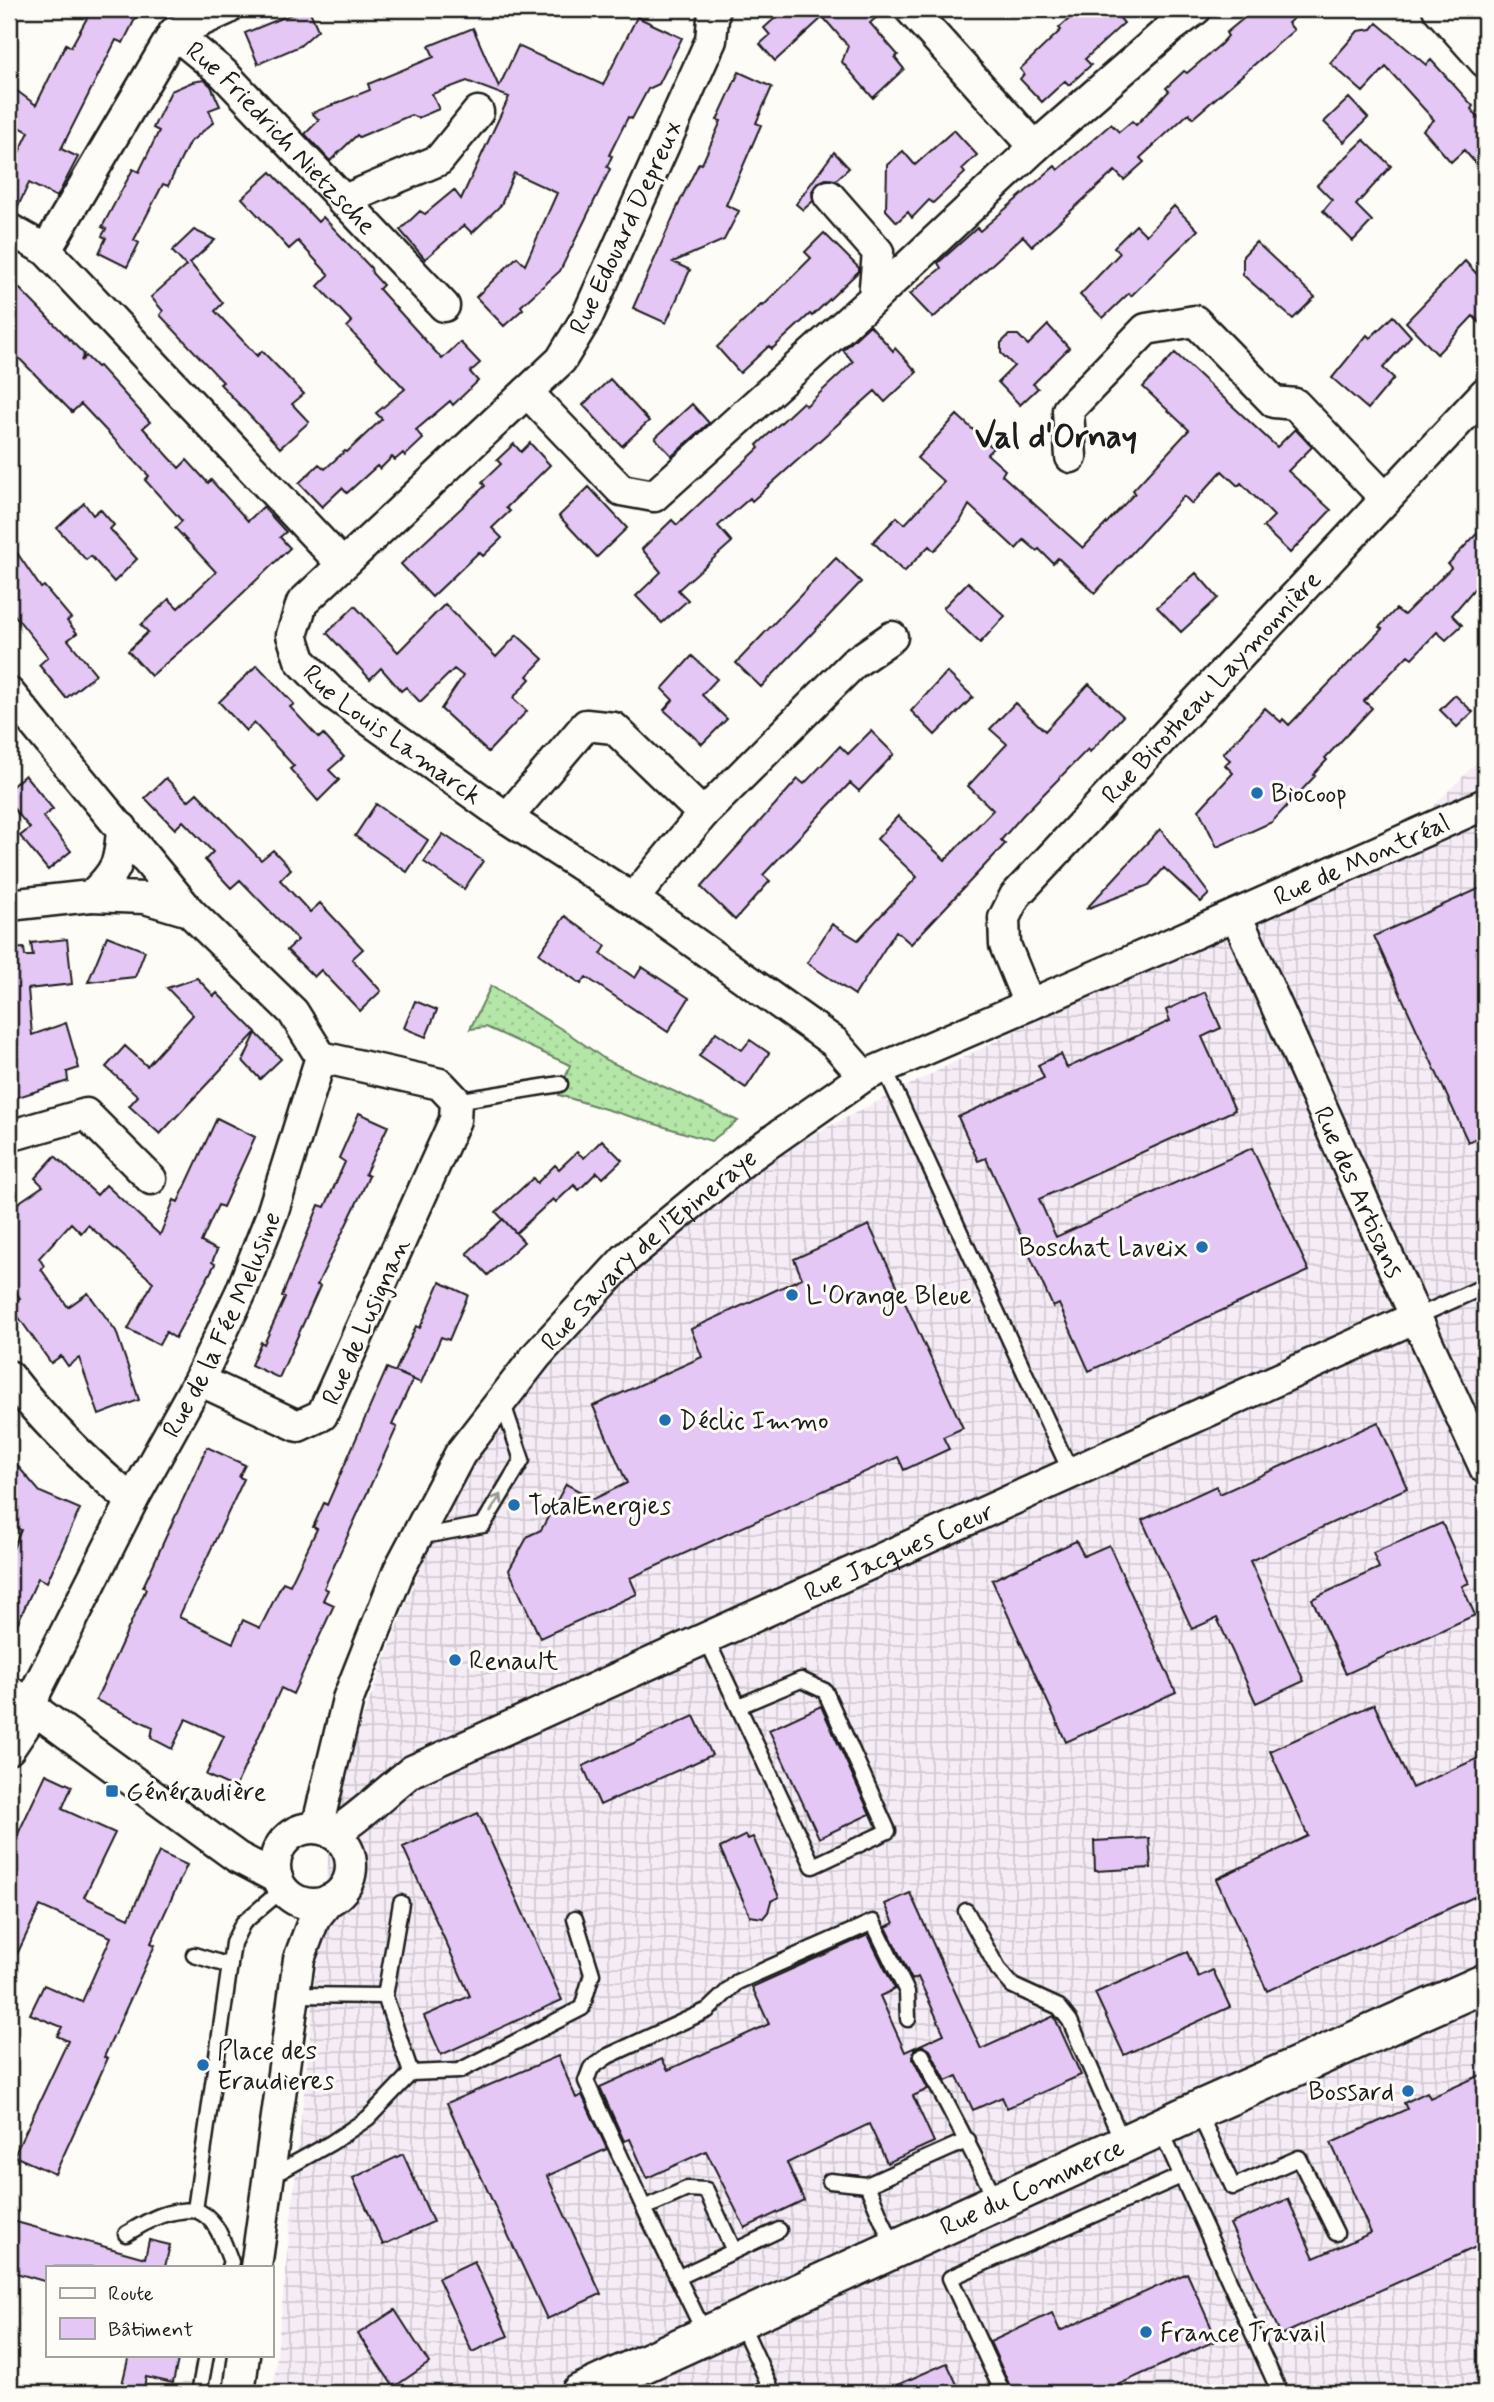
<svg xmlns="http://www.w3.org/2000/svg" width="1494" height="2402" font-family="Mynerve,sans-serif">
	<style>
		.industrial { fill: url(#industrial-grid) }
		.grass { fill: url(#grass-dots); stroke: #688162; stroke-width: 2 }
		.building { fill: #e4c7f5; stroke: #1c1c1c; stroke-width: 2 }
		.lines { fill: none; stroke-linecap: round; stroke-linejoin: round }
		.service-casing { stroke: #1c1c1c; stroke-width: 19 }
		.minor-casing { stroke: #1c1c1c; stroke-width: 35 }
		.tertiary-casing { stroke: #1c1c1c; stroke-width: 42 }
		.service { stroke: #fdfcf7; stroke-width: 14 }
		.minor { stroke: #fdfcf7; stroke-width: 30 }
		.tertiary { stroke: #fdfcf7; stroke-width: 37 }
		.oneway { stroke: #989794 }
		.poi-dot { fill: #1f6fb2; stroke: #fdfcf7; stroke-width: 2.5 }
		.labels { text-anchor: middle; stroke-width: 6; stroke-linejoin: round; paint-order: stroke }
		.street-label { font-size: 26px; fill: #1c1c1c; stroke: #fdfcf7 }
		.poi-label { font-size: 26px; fill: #1c1c1c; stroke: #fdfcf7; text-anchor: start }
		.district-label { font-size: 33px; font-weight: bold; fill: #1c1c1c; stroke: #fdfcf7 }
	</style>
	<defs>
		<pattern id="industrial-grid" width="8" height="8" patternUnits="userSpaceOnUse" patternTransform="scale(1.75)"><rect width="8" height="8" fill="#f6ecf6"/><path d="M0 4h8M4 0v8" fill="none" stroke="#d2cad2"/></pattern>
		<pattern id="grass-dots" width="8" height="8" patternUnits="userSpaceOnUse" patternTransform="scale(1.75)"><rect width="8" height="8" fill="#b3e6a7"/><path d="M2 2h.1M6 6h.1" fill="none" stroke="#99c58f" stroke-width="1.8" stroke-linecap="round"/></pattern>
	</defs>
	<rect width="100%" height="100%" fill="#fdfcf7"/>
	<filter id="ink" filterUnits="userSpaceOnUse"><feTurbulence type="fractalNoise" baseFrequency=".0143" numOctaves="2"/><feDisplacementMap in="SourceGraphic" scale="14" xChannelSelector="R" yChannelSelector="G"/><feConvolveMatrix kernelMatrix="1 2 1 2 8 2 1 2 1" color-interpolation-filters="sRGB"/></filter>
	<g filter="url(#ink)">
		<path class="industrial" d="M1485 754V2393H273L335 1790 473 1431 742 1171 1413 827Z"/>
		<path class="grass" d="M491 986 568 1033 606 1060 738 1121 711 1141 559 1095 570 1065 486 1027 470 1029Z"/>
		<path class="building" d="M92 9H140L123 43 116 40 61 149 78 157 57 197 29 183 15 213 9 212V173L29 132 9 122V85L36 105 66 44 71 47Z
			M304 9H309L318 30 300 46 258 64 245 33Z
			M785 9H886L870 23 898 55 895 58 904 69 873 98 842 62 848 46 823 17 775 61 760 44 770 35 764 28Z
			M1080 9H1112L1124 23 1085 59 1091 65 1069 85 1065 81 1042 102 1020 79 1024 74 1020 69 1061 30 1059 28Z
			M1255 9H1304L1288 23 1294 30 1193 118 1189 113 1140 158 1144 162 1124 180 1115 171 1032 246 1023 236 933 318 910 294 941 268 938 263 977 228 980 231 1055 166 1058 170 1111 124 1119 132 1132 121 1136 125 1169 91 1166 88 1184 71 1187 73 1221 44 1228 36 1226 33Z
			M637 17 682 38 659 84 648 89 632 119 628 117 609 155 612 156 607 167 610 169 560 271 521 306 523 309 504 326 476 297 517 257 525 265 557 193 514 173 501 205 472 233 464 225 425 259 400 230 420 211 425 214 454 190 461 199 509 97 467 81 432 94 439 109 418 118 411 115 359 137 357 135 330 161 305 134 319 120 312 113 370 90 368 84 434 57 429 46 473 28 499 87 518 46 603 85Z
			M1377 23 1426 65 1431 60 1473 106 1471 109 1485 125V174L1464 150 1451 162 1423 130 1434 120 1386 67 1363 92 1330 63 1358 31 1372 29Z
			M739 72 772 87 756 123 761 125 726 205 739 211 724 240 673 262 690 270 666 323 633 308 681 199 699 163 702 164 721 121 717 120Z
			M204 80 211 86 220 106 209 110 214 122 189 143 168 186 163 184 134 240 139 243 127 267 99 253 106 238 102 236 106 229 102 227 133 169 139 172 159 131 153 128 171 91 192 82Z
			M1349 98 1368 118 1344 142 1324 122Z
			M954 130 977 155 962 169 965 173 933 203 929 200 912 218 908 212 897 222 886 210 887 165 903 151 915 165Z
			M1364 140 1391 166 1356 205 1372 221 1353 241 1323 211 1332 200 1317 185Z
			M834 152 849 168 836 180 826 179 817 183 812 191 813 201 803 210 796 204Z
			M271 172 318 222 323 217 371 268 372 273 383 285 379 289 442 359 460 342 480 363 470 372 478 381 453 405 450 401 416 430 423 439 405 456 403 453 395 460 392 457 380 469 377 466 347 493 342 488 322 507 299 483 319 464 325 469 345 451 347 452 382 419 376 413 405 389 347 327 352 322 318 286 329 275 298 241 289 249 242 198Z
			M1174 206 1198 230 1131 296 1129 293 1103 318 1080 295 1120 253 1114 247 1136 225 1146 235Z
			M194 230 215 240 190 263 223 303 215 311 257 356 262 351 304 394 292 404 309 422 280 448 220 384 223 382 160 315 163 311 151 297 186 266 172 251Z
			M824 233 859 268V271L812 316 810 314 772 349 769 346 740 373 717 347 761 305 763 306 811 258 805 252Z
			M1256 242 1315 297 1293 319 1243 275V256Z
			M1465 261 1485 283V328L1473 316 1437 354 1406 322Z
			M9 278 84 354 81 361 86 356 97 367 99 366 150 422 143 428 179 468 187 460 208 483 211 480 248 521 263 507 286 532 280 537 290 548 201 633 151 676 128 651 148 632 141 625 169 599 178 608 216 572 175 528 182 521 145 480 149 476 81 404 72 412 9 348Z
			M1393 316 1411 336 1383 368 1394 378 1368 409 1332 378 1367 335 1370 338Z
			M870 325 893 351 895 348 917 372 885 402 875 391 752 501 750 498 718 526 732 542 678 590 688 600 662 623 636 596 661 572 642 549 672 520 677 525 759 448 757 445 803 402 806 406 853 362 843 350Z
			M1048 325 1069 348 1033 384 1038 388 1020 405 998 382 1014 366 1001 353V343L1009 335H1018L1028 345Z
			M1175 353 1277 447 1295 429 1312 447 1288 471 1331 510 1290 553 1263 527 1274 516 1241 483 1238 486 1222 471 1192 504 1184 496 1095 593 1058 558 1053 563 1039 549 1037 551 1024 540 1016 549 969 505 960 522 934 551 929 546 904 572 873 542 897 517 905 524 944 482 917 458 957 415 993 448 987 454 1005 470 1002 475 1083 548 1135 493 1133 490 1189 430 1143 387Z
			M610 379 649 421 622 446 583 405Z
			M692 404 709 423 672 456 655 438Z
			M530 443 550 465 506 508 510 511 492 528 502 538 483 556 479 552 432 597 401 564 485 486 482 482 501 464 497 460 514 444 521 452Z
			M589 487 627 528 597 557 559 516Z
			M84 503 93 515 100 509 114 525 110 529 137 559 114 582 91 556 86 560 57 528Z
			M1485 525V576L1452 615 1462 625 1446 640 1437 632 1412 658 1408 655 1364 701 1372 708 1325 758 1327 760 1313 775 1315 776 1272 822 1217 847 1199 810 1233 773 1225 765 1230 760 1223 754 1265 708 1281 722 1283 719 1289 725 1382 629 1379 627 1396 609 1404 615 1451 568 1448 564Z
			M9 541 41 588 44 586 71 618 67 621 77 633 68 640 96 674 66 698 39 665 48 657 9 608Z
			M836 558 861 582 761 687 736 663Z
			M1196 573 1218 598 1181 632 1157 607Z
			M968 582 1005 616 980 643 943 608Z
			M445 604 496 657 517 635 543 659 527 676 530 679 513 698 527 711 488 752 441 709 463 676 454 669 420 702 406 687 401 691 381 668 370 679 327 633 355 606 398 652Z
			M692 656 717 679 702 695 727 719 702 744 664 710 673 700 662 689Z
			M257 665 294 704 290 707 319 738 323 734 344 757 329 770 339 780 318 801 290 769 294 766 254 723 246 731 219 702Z
			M947 672 973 697 935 735 911 711Z
			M1089 684 1123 716 1090 752 1088 749 1023 815 1001 840 1005 844 911 944 896 931 855 995 807 963 832 924 858 940 917 877 877 839 898 816 945 860 993 810 968 786 1007 744 990 729 1015 703 1045 731Z
			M1455 695 1473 712 1457 727 1440 710Z
			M871 731 894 754 859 791 850 783 763 875 770 881 735 920 701 887 798 779 804 784 840 746 848 754Z
			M25 775 53 809 43 817 71 851 48 870 20 836 30 828 9 803V789Z
			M166 778 188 801 197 793 261 860 273 850 291 869 280 880 310 912 320 903 363 949 352 959 381 991 360 1011 321 970 314 977 287 950 298 940 240 880 231 888 205 860 213 852 183 821 175 829 145 798Z
			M376 804 428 840 407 872 355 836Z
			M1160 829 1209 894 1201 902 1164 868 1149 885 1086 909Z
			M443 834 483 861 464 889 424 862Z
			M1485 886V1134L1468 1142 1374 936Z
			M565 916 606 946 601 954 635 978 642 967 689 998 668 1032 586 977 581 984 539 954Z
			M107 936 145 951 135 977 88 982Z
			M67 939 72 984 28 989 32 1035 66 1023 79 1068 67 1072 68 1081 9 1100V949L24 948 25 956H33L31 943Z
			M197 978 214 996 217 993 256 1032 160 1134 129 1106 138 1096 106 1067 125 1046 147 1066 193 1015 167 988Z
			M1205 992 1221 1028 1202 1037 1235 1110 1039 1199 1056 1237 1252 1148 1309 1271 1089 1371 1059 1304 1053 1307 986 1158 978 1161 958 1117 1044 1078 1038 1065 1061 1054 1067 1068 1170 1021 1166 1010Z
			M415 1001 437 1010 426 1037 404 1028Z
			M716 1032 742 1050 750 1040 769 1053 746 1088 699 1056Z
			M256 1033 281 1059 260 1079 243 1061Z
			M359 1113 388 1126 365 1174 369 1176 361 1194 317 1285 320 1286 279 1378 251 1365 261 1342 264 1344 285 1298 282 1296 319 1205 325 1207 345 1162 339 1158Z
			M217 1118 255 1137 223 1207 218 1205 201 1242 217 1250 212 1262 215 1264 175 1338 166 1332 159 1345 128 1329 153 1282 88 1225 81 1233 71 1223 39 1258 44 1266 41 1269 68 1307 88 1293 116 1331 139 1400 99 1415 79 1358 68 1366 61 1356 51 1363 10 1305 20 1298 9 1283V1209L43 1186 35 1178 55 1156 97 1195 106 1185 160 1235 174 1200 178 1202Z
			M602 1140 622 1160 603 1178 597 1172 579 1190 574 1185 556 1202 553 1199 516 1233 496 1212 533 1178 537 1183 555 1165 559 1169 577 1152 584 1158Z
			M503 1219 524 1242 488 1275 467 1253Z
			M869 1225 963 1428 943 1437 949 1449 904 1470 898 1457 630 1578 637 1594 540 1638 509 1570 528 1536 541 1530 566 1484 594 1499 627 1483 593 1406 702 1357 691 1329 802 1278 794 1259Z
			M440 1282 468 1295 449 1340 441 1337 421 1383 396 1372 413 1379 392 1425 397 1427 324 1588 328 1590 323 1600 334 1605 293 1694 281 1688 235 1788 206 1775 224 1736 186 1719 172 1749 151 1738 153 1727 96 1700 146 1589 143 1587 207 1447 245 1465 239 1477 244 1479 179 1617 233 1643 243 1620 260 1628 283 1582 290 1585 317 1529 313 1527 324 1503 327 1505 387 1368 395 1372 416 1326 420 1328Z
			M1378 1422 1407 1488 1250 1561 1304 1681 1256 1703 1217 1618 1192 1629 1142 1520 1216 1486 1220 1494Z
			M9 1456 40 1492 80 1509 47 1582 38 1578 9 1642V1558L21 1530 9 1525Z
			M1442 1523 1469 1583 1462 1586 1475 1615 1346 1674 1312 1599 1379 1568 1373 1553Z
			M1076 1541 1084 1556 1109 1545 1176 1692 1066 1742 992 1580Z
			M1374 1704 1412 1788 1485 1755V1892L1267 1991 1216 1879 1308 1836 1270 1751Z
			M821 1706 870 1814 819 1838 769 1730Z
			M694 1716 712 1755 600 1805 583 1766Z
			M46 1774 72 1786 62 1809 115 1833 84 1897 129 1918 159 1852 187 1865 151 1943 155 1945 104 2057 108 2058 55 2174 14 2156 68 2041 57 2036 62 2027 30 2014 44 1985 82 2002 111 1937 40 1906 9 1971V1853Z
			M478 1813 562 2000 441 2055 424 2016 470 1996 403 1847Z
			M746 1835 748 1839 753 1837 779 1897 771 1901 768 1912 763 1918 750 1916 720 1848Z
			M1149 1838 1151 1868 1095 1871 1094 1841Z
			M910 1893 981 2049 1054 2016 1081 2075 1007 2108 1002 2097 973 2110 957 2076 946 2081 930 2050 923 2046H918L914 2050 913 2059 928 2089 913 2096 934 2142 887 2163 869 2124 787 2163 804 2200 745 2228 706 2151 647 2178 630 2139 624 2141 600 2087 662 2059 668 2070 769 2024 752 1987 868 1935 895 1989 880 1996 905 2052 944 2034 918 1977 912 1980 886 1927 894 1923 885 1904Z
			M1187 1952 1198 1977 1213 1970 1230 2007 1124 2055 1095 1993Z
			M558 2056 576 2098 582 2095 607 2149 547 2176 601 2294 547 2319 447 2103Z
			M1485 2073V2243L1281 2335 1230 2224 1288 2199 1314 2258 1371 2233 1331 2143 1407 2109 1404 2103 1427 2092 1430 2098Z
			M403 2154 433 2222 383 2245 353 2178Z
			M9 2220 145 2258 149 2240 170 2245 165 2267H47V2282L9 2271Z
			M474 2261 508 2336 472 2352 438 2278Z
			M1187 2273 1217 2340 1100 2393H1013L990 2342 1052 2313 1060 2331Z
			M395 2310 429 2363 394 2387 358 2334Z
			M129 2355H179L173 2383 146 2377 143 2393H120Z
			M947 2363 961 2393H879Z"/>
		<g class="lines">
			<g class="service-casing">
				<path id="service" d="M884 1067 1071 1473
					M456 1101 560 1084
					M1416 1317 1485 1286
					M418 1537 483 1525 522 1460 502 1401
					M706 1638 813 1866 888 1831 825 1691 801 1680 739 1706
					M966 1911 998 1969 1013 1986 1059 2007 1070 2021 1123 2143
					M194 1955 230 1966
					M294 1995 385 1996
					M922 2055C946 2104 973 2151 996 2201
					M411 2073 459 2071 582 2008 592 1974 575 1919
					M1198 2111 1233 2187 1299 2158 1336 2233
					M1160 2128 1280 2393
					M270 2177 331 2143 368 2118 411 2073 385 1996 401 1903
					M830 2181 867 2185 894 2248
					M867 2185 968 2140
					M644 2208 687 2189 706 2190 734 2251
					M195 2210C217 2217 223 2242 231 2262L229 2267
					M126 2234C151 2219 165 2210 195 2210L233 1943 243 1923 283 1889
					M679 2277 779 2230
					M740 2321 773 2393
					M705 2334 644 2208 586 2081 591 2068 608 2056 708 2010 737 1982 873 1922 907 1992 908 2019
					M199 2393 206 2355
					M755 2393 770 2386
					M1003 2393 950 2278 1181 2176"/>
			</g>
			<g class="minor-casing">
				<g id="minor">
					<path id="s1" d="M714 9 711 40 587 317 561 360 302 603 292 635 300 660 332 693 507 818 633 899 834 1042 864 1076"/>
					<path d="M1438 9 1485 62"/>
					<path id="s2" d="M174 33 223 73 444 306"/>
					<path d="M174 33 227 9"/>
					<path d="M1467 41 1483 9"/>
					<path d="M1035 147 1172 27 1196 9"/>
					<path d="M342 201 439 160 478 112"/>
					<path d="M9 229 46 250 342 564"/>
					<path d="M46 250 174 33"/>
					<path d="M874 298 1035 147 910 9"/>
					<path d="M527 392 621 490 654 496 874 298 878 252 829 196"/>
					<path d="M1071 457 1068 410 1146 329 1195 321 1274 402 1295 404 1386 499"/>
					<path d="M9 693 189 911"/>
					<path d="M703 814 853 664 892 637"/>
					<path d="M507 818 586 725 614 728 703 814 633 899"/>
					<path d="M122 828C120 863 117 872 91 896L145 898 189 911 293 1012 321 1057"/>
					<path d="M9 905 91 896"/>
					<path id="s3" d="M1236 915 1387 1254 1485 1468"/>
					<path id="s4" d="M1029 1004 1005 945 1004 918 1015 896 1485 393"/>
					<path d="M9 1136 86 1114 151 1179"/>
					<path d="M9 1376C45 1423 87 1463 132 1501"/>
					<path d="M9 1691 237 1857 277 1878"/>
					<path id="s5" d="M9 1749 28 1721 36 1691 132 1501 199 1380 241 1292 272 1214 321 1057 440 1084 456 1101 455 1120 322 1415 298 1426 199 1380"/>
					<path id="s6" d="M317 1828 348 1699 399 1570 460 1454 537 1355 626 1258 746 1159 864 1076 1168 945 1485 804"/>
					<circle cx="313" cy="1866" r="38"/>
					<path id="s7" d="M333 1834C362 1816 385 1792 412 1771L1416 1317"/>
					<path d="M256 2267 299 1959 314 1919 329 1900"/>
					<path d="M239 2393 244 2355"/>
				</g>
			</g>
			<g class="tertiary-casing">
				<g id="tertiary">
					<path id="s8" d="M580 2393 1198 2110 1485 1983"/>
				</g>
			</g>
			<use href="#service" class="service"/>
			<use href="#minor" class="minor"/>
			<use href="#tertiary" class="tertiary"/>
		</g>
		<defs><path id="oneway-shaft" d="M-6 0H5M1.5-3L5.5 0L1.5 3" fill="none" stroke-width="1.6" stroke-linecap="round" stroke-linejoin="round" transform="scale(1.75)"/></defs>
		<use class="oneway" href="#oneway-shaft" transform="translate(496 1503) rotate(-59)"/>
	</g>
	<g class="poi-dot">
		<circle cx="1257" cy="793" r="7"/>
		<circle cx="1202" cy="1247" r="7"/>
		<circle cx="792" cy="1295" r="7"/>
		<circle cx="665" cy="1420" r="7"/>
		<circle cx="514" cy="1505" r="7"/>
		<circle cx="455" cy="1660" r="7"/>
		<rect x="105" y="1784" width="14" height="14" rx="3.5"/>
		<circle cx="203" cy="2065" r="7"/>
		<circle cx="1408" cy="2091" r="7"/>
		<circle cx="1146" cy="2332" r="7"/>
	</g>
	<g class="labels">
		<g class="street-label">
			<text dy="9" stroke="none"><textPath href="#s2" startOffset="150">Rue Friedrich Nietzsche</textPath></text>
			<text transform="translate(625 227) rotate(-65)" y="9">Rue Edouard Depreux</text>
			<text dy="9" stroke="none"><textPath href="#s4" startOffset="402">Rue Birotheau Laymonnière</textPath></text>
			<text dy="9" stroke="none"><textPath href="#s1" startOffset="919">Rue Louis Lamarck</textPath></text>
			<text dy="9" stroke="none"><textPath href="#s6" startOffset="1502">Rue de Montréal</textPath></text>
			<text dy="9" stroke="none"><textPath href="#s3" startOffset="303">Rue des Artisans</textPath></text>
			<text dy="9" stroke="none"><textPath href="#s6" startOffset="682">Rue Savary de l'Epineraye</textPath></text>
			<text transform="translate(365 1321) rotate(-66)" y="9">Rue de Lusignan</text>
			<text dy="9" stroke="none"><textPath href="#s5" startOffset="476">Rue de la Fée Melusine</textPath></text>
			<text dy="9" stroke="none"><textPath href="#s7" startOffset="635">Rue Jacques Coeur</textPath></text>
			<text dy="9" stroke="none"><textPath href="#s8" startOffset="497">Rue du Commerce</textPath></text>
		</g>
		<g class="poi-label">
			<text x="1271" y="802">Biocoop</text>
			<text x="1188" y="1256" text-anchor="end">Boschat Laveix</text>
			<text x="806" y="1304">L'Orange Bleue</text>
			<text x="679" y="1429">Déclic Immo</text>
			<text x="528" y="1514">TotalEnergies</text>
			<text x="469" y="1669">Renault</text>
			<text x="126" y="1800">Généraudière</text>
			<text x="217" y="2059">Place des<tspan x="217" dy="30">Eraudieres</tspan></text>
			<text x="1394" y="2100" text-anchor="end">Bossard</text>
			<text x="1160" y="2341">France Travail</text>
		</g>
		<g class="district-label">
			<text x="1056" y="447">Val d'Ornay</text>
		</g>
	</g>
	<rect width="1494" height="2402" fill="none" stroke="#fdfcf7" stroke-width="35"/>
	<rect x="18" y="18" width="1459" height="2367" fill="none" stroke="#1c1c1c" stroke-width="2.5" filter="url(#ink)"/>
	<rect x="46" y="2266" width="228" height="91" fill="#fdfcf7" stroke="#a3a29f" stroke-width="2"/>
	<rect x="60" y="2288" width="35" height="10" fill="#fdfcf7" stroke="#a3a29f" stroke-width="2"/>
	<text x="108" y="2300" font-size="21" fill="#1c1c1c">Route</text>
	<rect x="60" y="2318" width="35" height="21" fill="#e4c7f5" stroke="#a3a29f" stroke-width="2"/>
	<text x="108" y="2336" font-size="21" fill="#1c1c1c">Bâtiment</text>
</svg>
